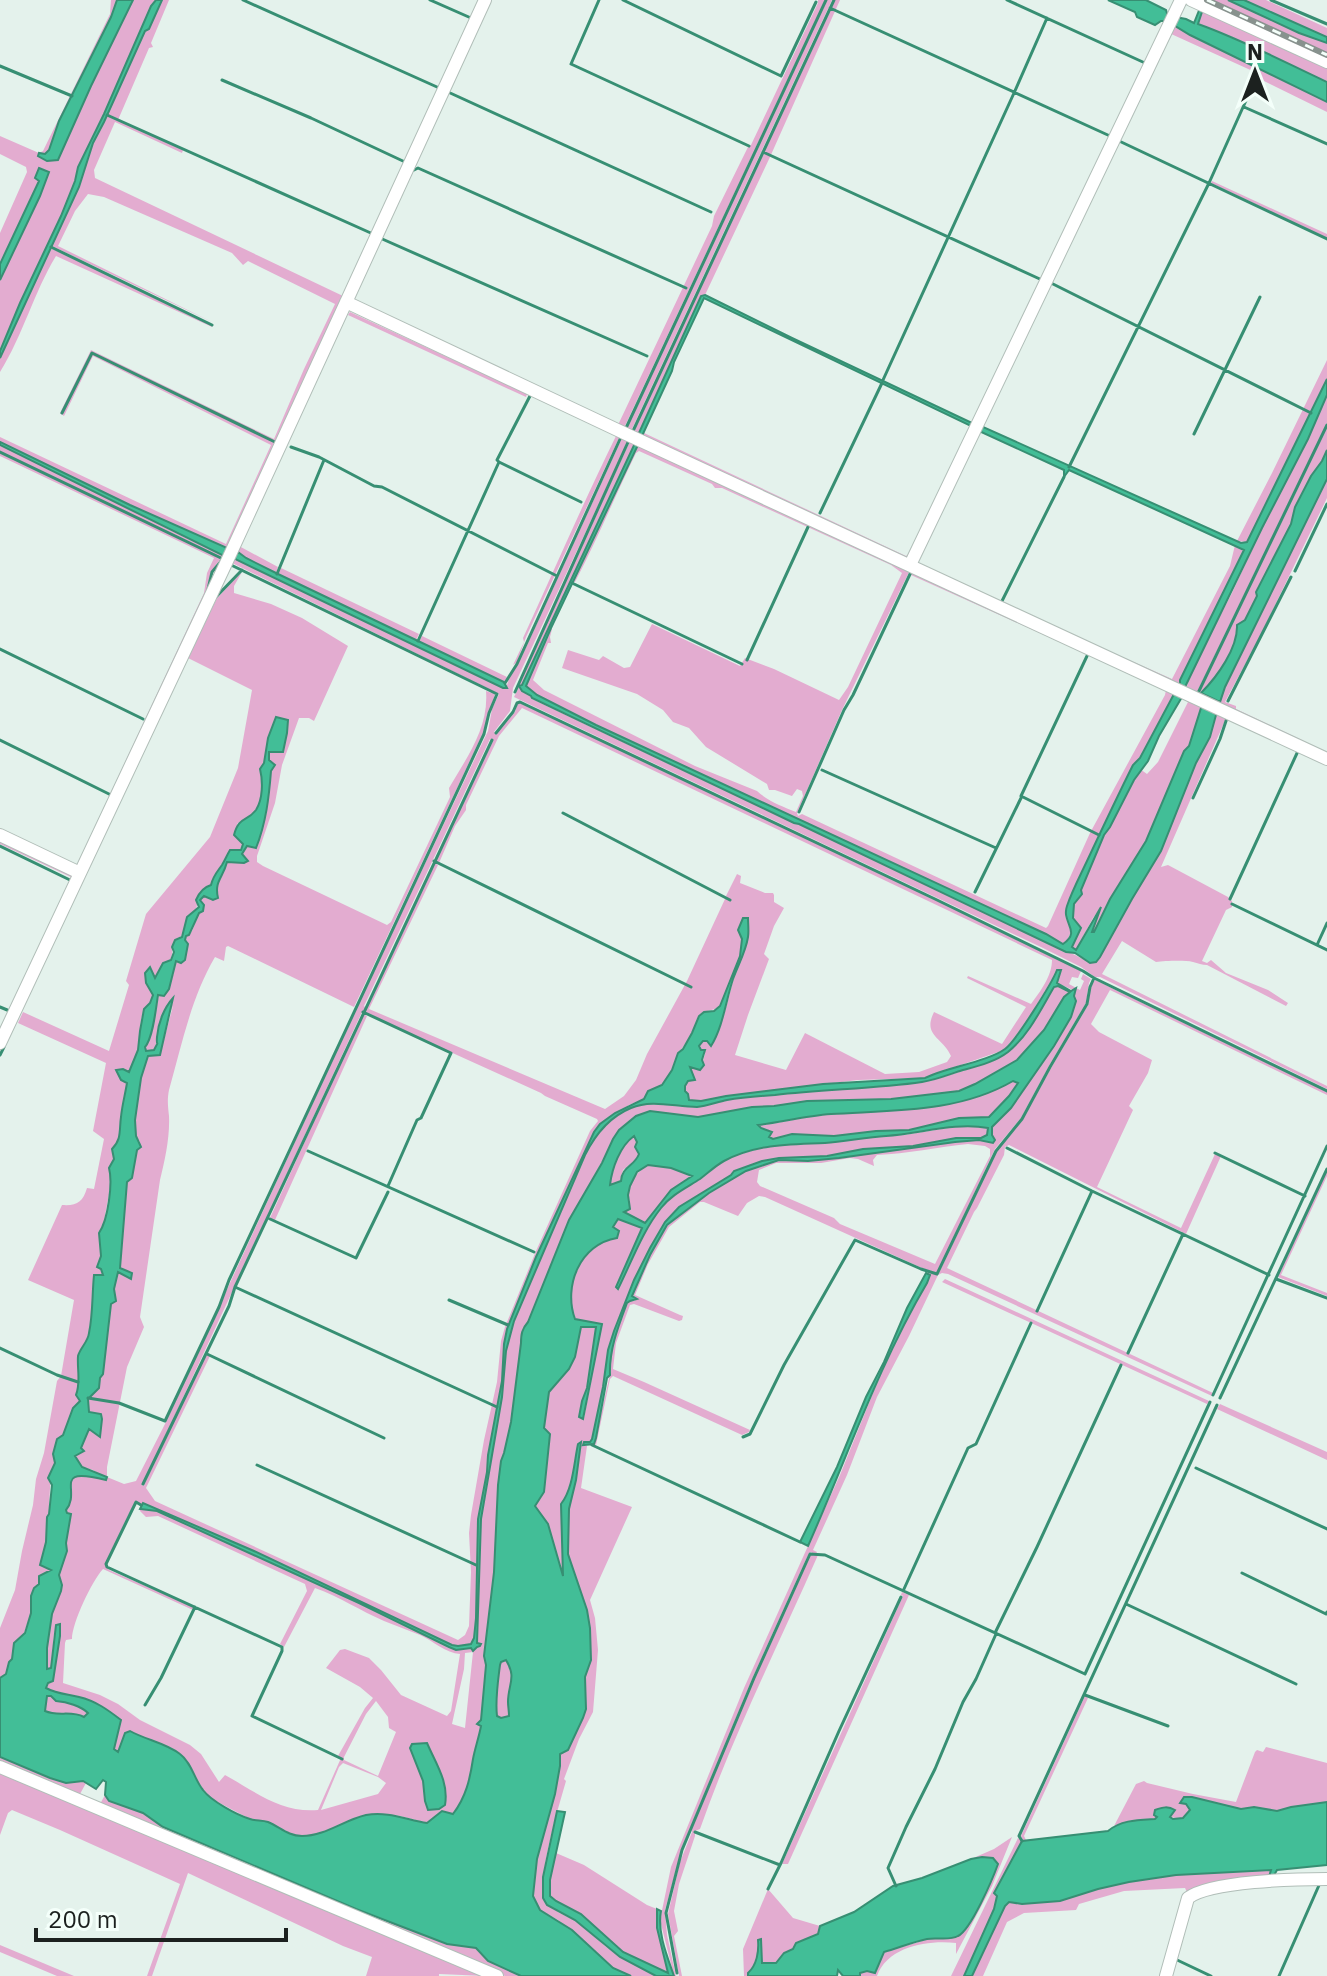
<svg xmlns="http://www.w3.org/2000/svg" width="1327" height="1976" font-family="'IBM Plex Sans',sans-serif">
	<style>
		.green { fill: #e3acd0; fill-rule: evenodd }
		.water { fill: #42be97; stroke: #378f73; stroke-width: 2; fill-rule: evenodd }
		.lines { fill: none; stroke-linecap: round; stroke-linejoin: round }
		.stream { stroke: #378f73; stroke-width: 3 }
		.minor-casing { stroke: #b1beb8; stroke-width: 14 }
		.minor { stroke: #fff; stroke-width: 12 }
		.rail-casing { stroke: #88928e; stroke-width: 6 }
		.rail { stroke: #f4fffa; stroke-width: 3; stroke-dasharray: 9; stroke-linecap: butt }
	</style>
	<rect width="100%" height="100%" fill="#e4f2ec"/>
	<path class="green" d="M111 0H117L111 17 59 121 49 150 45 155 58 160 91 86 133 0H156L151 6 104 114 78 167 75 181 61 216 20 303 0 351V280L40 196 49 172 39 180 0 264V233L27 172 26 167 0 154V136L39 153 43 151 110 14Z
		M162 0H169L151 43 153 47 149 48 118 120 183 150 182 153 115 122 94 170 95 178 343 296 227 549 130 505 0 442V437L226 544 271 445 93 356 64 416 60 413 91 350 274 439 304 369 335 304 248 261 243 265 232 253 104 197 88 194 75 211 58 246 214 323 52 246 79 187 93 143 104 122 145 31 149 29Z
		M818 0H825L624 428 618 425 712 226 714 216 748 147 751 145 818 3Z
		M827 0H832L631 431 626 429Z
		M835 0H840L770 157 705 295 701 296 638 435 633 433Z
		M1210 0H1228L1299 33 1327 43V53Z
		M1244 0H1266L1327 28V37Z
		M1203 9 1327 66V82C1284 62 1242 39 1198 24Z
		M1172 24 1190 35 1327 102V112L1258 78 1259 75 1257 73 1169 33Z
		M1212 181 1327 234V238L1211 183Z
		M51 248 212 326V327L56 256C34 292 23 335 0 372V358Z
		M350 312 527 394 526 397 348 315Z
		M1327 360V379L1247 542 1237 541 1272 473Z
		M1327 395V423L1197 692 1199 693 1327 427V450L1322 461 1311 476 1295 507 1291 524 1256 592 1257 596 1245 620 1237 625C1238 648 1217 677 1201 693L1220 702 1225 687 1327 479V498L1260 636 1225 702 1236 706V709L1306 742 1327 755 1003 604 1172 679 1230 566 1235 545 1244 550 1180 680 1187 686 1189 677 1206 641 1231 595 1262 528 1308 439Z
		M644 433 906 556 909 554V560L642 436Z
		M616 436 619 438 526 637 517 662 513 665 524 642 523 638C554 571 583 503 616 436Z
		M623 436 629 439 513 688 510 711 494 732 497 733 515 712 517 705 520 703 934 899 1081 971 1078 978 1072 977 1069 984 1080 990 1084 981 1081 979 1083 974 1091 979 1089 983 1086 1003 1049 1066 1021 1118 995 1149 937 1273 922 1268 765 1197 759 1196 747 1203 738 1216 704 1202H700L669 1227 648 1264 635 1295 680 1315 683 1316 682 1320 679 1321 634 1304 630 1305 616 1343 613 1369 644 1382 750 1430 749 1432 742 1435 613 1376 610 1379 596 1445 594 1444 611 1370 609 1367 615 1333 627 1303 629 1301H635L636 1299 632 1297 650 1255 667 1226 709 1193 746 1171 779 1160 808 1161 839 1158 994 1137 992 1135 991 1127 1002 1117 1054 1046 1074 995 1073 990 1057 983 1056 973 1025 1024 1004 1050 932 1075 925 1078 858 1080 726 1096 701 1101 688 1100 685 1086 688 1081 694 1080 690 1066 700 1070 705 1054 699 1046 703 1041H707L710 1045C721 1030 728 1002 732 984 734 974 740 964 743 953 747 942 747 933 749 922L743 918 738 930 742 939 740 956 720 1006C713 1012 703 1009 698 1017 695 1022 694 1029 691 1035 687 1042 681 1049 677 1056 673 1063 672 1072 667 1079 660 1089 649 1089 644 1099L629 1105 594 1132 536 1257 507 1329 504 1344 502 1381 488 1455 487 1472 478 1519 476 1618 474 1638 471 1644 458 1646 452 1645 254 1551 143 1503 141 1505 135 1501 105 1565 109 1570 194 1607 193 1610 103 1569C92 1581 72 1623 72 1639L66 1640 65 1643 63 1683 100 1695 118 1704 140 1720 190 1745 201 1754 219 1782 225 1775C256 1792 281 1813 318 1810L341 1758 338 1756 365 1708 373 1698 360 1687 326 1668 340 1650 345 1649 369 1658 381 1670 401 1695 447 1716 451 1711 460 1654C446 1653 433 1641 420 1635 408 1630 396 1626 384 1621 361 1611 340 1597 315 1588L284 1647 280 1644 307 1591 305 1584 158 1516 146 1517 140 1511V1509L157 1511 359 1603 449 1647C458 1651 473 1650 480 1644H477L481 1519 502 1397 506 1351 514 1321 585 1155C595 1135 609 1117 631 1108 654 1098 679 1111 703 1106 707 1105 711 1103 715 1102 746 1095 780 1094 812 1091 848 1088 886 1087 922 1082 938 1080 954 1073 969 1069 982 1065 997 1061 1008 1052 1029 1035 1041 1009 1054 987L1057 986 1070 992 1064 997 1044 1030 1017 1060 975 1084 959 1091 891 1099 807 1101 774 1106 752 1107 698 1117 636 1116 619 1130 579 1204 569 1220 528 1322C522 1329 521 1334 521 1343L511 1422 504 1453 501 1461 498 1485 494 1572 484 1656 486 1665 481 1726 473 1757 472 1773 462 1801 453 1814 442 1811 427 1823 400 1816 383 1814 368 1815 314 1835 299 1836 285 1832 268 1822 250 1819 210 1798 196 1779 153 1742 130 1731 119 1753 114 1750 121 1720C108 1710 95 1701 79 1697 67 1694 57 1694 46 1688L48 1683 53 1681 60 1636V1624L54 1634 51 1668 47 1670V1648L52 1614 61 1591 62 1585 59 1575 67 1551 66 1543 71 1515 67 1513 66 1510C82 1491 51 1466 106 1480L93 1470 82 1467 75 1456 81 1448 89 1429 100 1436 95 1412H89L88 1398 103 1374 111 1304 116 1300 114 1289 118 1272 131 1278V1273L120 1269 127 1182 132 1177 134 1158 140 1142 136 1136 135 1120 143 1066 148 1056 163 1043 173 1006 154 1050 146 1051 145 1047C153 1037 156 1008 159 995L169 989 174 972V966L186 936 192 931 199 913 200 900 204 896 217 898C214 881 224 878 227 862H236L247 845 256 848 266 815 272 764 269 760 268 751 283 752 287 733 288 720 275 722C267 737 269 756 260 769 263 781 263 800 255 811 251 816 242 820 237 824L243 844 240 850 235 849 214 876 211 885 197 897C199 911 189 934 175 940L172 947C175 962 159 977 146 983L153 995 150 1003 144 1009 141 1020 138 1050 127 1083 121 1112V1131L114 1159 109 1168 112 1179 102 1231 99 1233 101 1256 97 1266 101 1269 103 1275 92 1296 93 1311 89 1339 79 1353 80 1401 73 1408 55 1463C49 1474 50 1500 49 1514L47 1517 46 1542 41 1564 52 1570 39 1584 31 1596V1613L24 1633 14 1643 12 1659 9 1662 6 1674 0 1678V1628L15 1590 22 1551 33 1505 36 1479 44 1453 57 1381 61 1376 74 1300 28 1280 62 1205C77 1206 83 1202 87 1188L94 1189 104 1139 93 1131 106 1063 18 1023 23 1012 109 1051 129 985 126 981 146 914 210 837 238 768 252 690 188 658 217 598 242 572 234 586V593L271 604 302 618 348 646 314 721 309 718H299L282 765 275 803 257 856V862L263 866 387 925 391 922 450 797 449 788C467 757 489 728 486 691L495 694 483 733 354 1007 228 946 226 947 224 961 215 957C191 998 182 1044 169 1090 167 1100 168 1106 169 1116 170 1137 165 1160 160 1180L140 1317 144 1327 127 1367 107 1467V1477L124 1484 136 1481 166 1422 357 1007 488 731 492 709 499 694 230 562 239 546 278 567 276 573 245 558 237 560 503 688H506L510 676 522 656ZM522 708 1052 960C1052 976 1040 992 1031 1004L968 976 967 978 1026 1007 1002 1044 934 1012C922 1036 943 1037 951 1056L947 1062 919 1072 885 1074 805 1033 786 1070 735 1055 748 1015 769 959 764 954 774 926 784 908 774 902V895L773 893H765L740 883 741 876 737 874 726 896 728 899H725L687 981 647 1054 636 1080 624 1096 605 1109 369 1009 438 865 434 863 366 1008 364 1006 490 739 493 741 435 861 439 863 455 826 466 810V805L499 736ZM362 1012 541 1093 545 1096 597 1119 598 1121 590 1131 536 1251 505 1327 501 1341 497 1382 484 1440 471 1515 469 1533 471 1572 469 1626 465 1635 458 1640 155 1501 146 1488 210 1356 206 1354 144 1485 142 1486ZM968 1144 985 1146 990 1149V1156L935 1264 840 1224 834 1218 760 1186 757 1182 759 1170 776 1163H821L850 1158 858 1159 874 1166 873 1160 877 1155C907 1154 938 1147 968 1144ZM473 1652 465 1728 452 1724 464 1669 465 1653ZM376 1701 388 1717 389 1728 396 1732 378 1776 344 1760V1757L366 1714ZM427 1743 428 1810 425 1801 423 1781 410 1748 412 1744ZM343 1763 378 1777 386 1783 378 1794 321 1810 339 1767Z
		M630 441 635 443 522 685 519 686C523 690 530 694 532 699L794 823 799 824 1066 952C1079 954 1090 968 1100 957L1132 899 1161 851 1196 763 1210 737 1216 715 1213 710 1206 707 1201 708 1189 746 1184 752 1146 841 1110 899 1094 932 1091 934 1099 910 1093 918 1076 950 1072 947 1081 928 1073 918 1074 904 1082 894 1081 890 1104 835C1119 815 1127 790 1140 769L1147 774 1158 762 1188 702 1178 694H1174L1140 758 1133 765 1065 910 1066 919 1072 928 1067 942 1063 944 1046 934 596 725 536 695 526 686 551 628 552 629 550 637 551 643H548L533 680 544 690 695 766 757 791C769 802 782 806 796 812L803 796 802 791 797 789 792 796 775 790H769L767 784 706 747 689 728 673 722 663 710 637 694 562 668 568 650 599 660 603 656 624 668 630 667 652 624 740 666 745 658 774 669 839 700 848 687 902 573 891 565 722 488H715L712 484 639 451 636 453C615 496 597 540 575 582H573L637 444H641L910 570 842 710 797 813 798 816 802 814 1046 928 1048 926 1090 833 1165 695 1166 690 911 575 913 570 1327 761V764L1227 716 1161 867 1168 865 1228 897 1232 901V907L1226 910 1202 961 1207 963 1211 960 1226 973 1268 990 1288 1003 1286 1006 1207 965C1202 965 1198 963 1193 962 1184 960 1165 961 1156 962L1122 941 1102 974 1327 1086V1089L1100 977H1095L1081 967 1043 948 514 697 518 689 517 688Z
		M0 445 226 557 210 593 213 575 223 562 219 561C211 572 208 581 207 595L75 879 0 844V831L77 865 204 593 207 573 214 558 0 456Z
		M281 568 419 634 416 640 278 574Z
		M422 636 507 677 504 682 419 642Z
		M1095 980 1327 1092V1095L1110 990 1091 1024 1099 1032 1152 1060 1148 1073 1129 1106 1133 1110 1097 1187 1181 1228 1215 1154 1221 1156 1186 1234 1009 1145 1005 1147 1004 1155 977 1208 974 1212 947 1268 1213 1393 1212 1396 948 1274 942 1273 938 1275 909 1336 877 1397 847 1475 813 1550 817 1552 816 1554 818 1555C778 1646 733 1735 700 1829L695 1831V1836L679 1884 674 1911 678 1931 674 1936 682 1976H679L668 1914 680 1862 692 1832 691 1829 755 1677 812 1552 809 1553 753 1677 683 1845 665 1910 667 1935 676 1976H674L660 1920 671 1867 744 1688 840 1475 877 1383 899 1334 927 1283 930 1275 926 1272 938 1275 997 1151 1023 1119 1051 1068 1088 1005 1091 985Z
		M363 1014 367 1016 275 1220 270 1218Z
		M1013 1081 1018 1082 1009 1096 989 1117 959 1118 909 1130 876 1131 834 1136 792 1134 773 1139 769 1137 772 1132 761 1128 757 1125C780 1124 801 1117 824 1115 889 1107 955 1115 1013 1081Z
		M966 1125 989 1127 987 1135 981 1138H955L913 1146 863 1149 827 1156 779 1158 733 1171 731 1175 679 1207 665 1222 650 1248 634 1279 614 1331 608 1350 603 1387 592 1439 590 1442 584 1445 587 1446 581 1488 632 1507 590 1600 595 1618 598 1650 593 1712 579 1739 564 1779 566 1781 553 1826 561 1829 553 1828C547 1851 542 1874 543 1898L558 1912 574 1920 589 1931 605 1946 620 1957 656 1976H631L613 1968 558 1920 540 1910 535 1904 533 1896 537 1859 555 1794 560 1766V1754L568 1750 583 1718 586 1709 585 1677 591 1660 590 1628 587 1610 568 1554 569 1509 579 1461C573 1474 569 1494 561 1504L564 1580 548 1524 535 1506 544 1492 547 1462 544 1428 549 1392 570 1368 575 1357 581 1327 596 1326 587 1388 582 1401 584 1418 602 1324 576 1320C563 1288 578 1251 610 1239L613 1227 618 1219 643 1228 616 1286 619 1288 646 1230 663 1205 671 1197 704 1177 724 1160 737 1155 777 1144 827 1143 863 1137 904 1135Z
		M634 1136 637 1142 635 1147 639 1154 637 1159 623 1170 621 1181 610 1186C612 1168 619 1147 634 1136Z
		M648 1165 671 1168 692 1175 671 1190 646 1224 623 1212 630 1202C625 1186 635 1173 648 1165Z
		M1327 1170V1176L1281 1275 1327 1293V1296L1278 1277Z
		M945 1279 1209 1401 1207 1404 942 1282Z
		M1220 1404 1327 1452V1460L1217 1409Z
		M902 1592 909 1595 788 1864H782L903 1596 901 1595Z
		M506 1660C516 1678 509 1697 509 1716L501 1718 497 1716C495 1700 499 1682 500 1665L501 1662Z
		M47 1696H51L56 1701C67 1702 80 1706 89 1713L84 1717C72 1710 58 1717 45 1711Z
		M1085 1696 1088 1698 1024 1836 1026 1840 1023 1841 1021 1836Z
		M1266 1747 1327 1763V1802L1291 1807 1277 1811 1254 1807 1241 1809 1192 1797 1186 1804 1190 1810 1183 1818C1174 1819 1163 1814 1155 1819L1129 1821 1114 1826 1136 1784 1144 1781 1147 1783 1193 1794 1236 1802 1255 1752 1257 1750 1263 1752Z
		M0 1757 66 1783 83 1781 86 1783 80 1794 0 1765Z
		M0 1770 486 1976 439 1974V1976H366L372 1957 343 1946 188 1873 152 1976H147L180 1884 60 1830 12 1810 8 1813 0 1835Z
		M105 1795 109 1801 143 1813 163 1827 356 1909 447 1944 476 1948 488 1961 521 1976H505L100 1804Z
		M1012 1837 992 1886 956 1954V1943C928 1940 888 1946 877 1976H860V1973C870 1970 881 1963 884 1952L929 1939H941L993 1858 982 1857 971 1859 994 1849Z
		M1018 1838 1022 1841 1001 1881 994 1909 964 1976H951Z
		M556 1853 584 1865 647 1905 657 1909 656 1922 668 1974 623 1952 581 1914 556 1901 550 1896V1880Z
		M1272 1870 1268 1880 1188 1894 1185 1888 1124 1891 1079 1904 1076 1910 1024 1913 1007 1922 983 1976H972L1005 1906 1009 1902 1023 1904 1060 1901 1098 1889 1129 1882 1176 1875Z
		M768 1889 793 1918 820 1926 818 1934 796 1943 793 1949 784 1953 776 1963H762L761 1939 753 1969 748 1973V1976H744L743 1949Z
		M0 1945 74 1976H57L0 1952Z"/>
	<path class="water" d="M117 0H133L91 86 58 160 47 161 38 156 39 153 45 154 49 150 59 121 111 17Z
		M156 0H162L149 29 145 31 104 122 93 143 79 187 0 358V351L20 303 61 216 75 181 78 167 104 114 151 6Z
		M1108 0H1146L1166 10 1168 17 1165 21H1161L1155 25 1137 17 1135 12Z
		M1228 0H1244L1327 37V43L1299 33Z
		M1200 8 1203 9 1198 24C1243 40 1284 62 1327 82V102L1190 35 1172 24 1175 17 1186 19 1194 23Z
		M39 168 49 172 40 196 0 280V264L39 181 35 178Z
		M705 295 792 338 972 423 973 427 704 298 674 362 672 371 642 436 638 435 701 296Z
		M1327 379V395L1308 439 1262 528 1185 687 1180 684V680L1244 550 1069 470 1064 477V470L979 431 981 426 1241 543 1247 542Z
		M0 442 130 505 225 547 229 550 226 557 0 445Z
		M635 443 637 444V447L551 628 526 686 537 695 596 725 1046 934 1063 944C1082 931 1061 923 1067 906 1072 891 1080 876 1087 861 1102 829 1117 797 1133 765L1140 758 1174 694 1182 697 1159 736 1148 761 1134 780 1110 827 1104 835 1081 890 1082 894 1074 904 1073 918 1081 928 1072 947 1076 950 1101 907 1092 932H1094L1110 899 1146 841 1184 751 1189 746 1201 708C1208 707 1212 709 1216 715L1210 737 1196 763 1161 851 1132 899 1100 957 1096 962 1090 963 1075 953 1066 952 799 824 794 823 532 698 531 696 522 691 519 686 522 685Z
		M1327 450V479L1225 687 1220 702 1201 693C1217 677 1238 648 1237 625L1245 620 1257 596 1256 592 1291 524 1295 507 1311 476 1322 461Z
		M238 552 246 558 278 574 504 682 507 688H503L237 560 234 558Z
		M276 717 288 720 287 733 283 752H269V760L275 765 271 771C269 797 266 823 256 848L247 846 242 854 248 861 244 863 227 862C223 878 214 881 218 898L213 900 204 896 200 900 204 905 203 911 199 913 189 935 186 936 185 940 188 944 185 960 181 963 176 961 169 989 164 996 158 995C156 1008 153 1038 145 1047L146 1051 154 1050C160 1038 156 1049 157 1037 158 1023 164 1008 173 998L160 1055 148 1056 141 1078 135 1120 136 1136 141 1147 137 1150 132 1178 127 1182 120 1268 132 1273 131 1279 118 1272 114 1289 116 1301 111 1304 103 1374 100 1378 99 1388 88 1399 89 1412 101 1414 102 1419 100 1437 89 1429 81 1448 84 1451 75 1456 82 1467 107 1477 106 1480C50 1466 82 1491 66 1510L67 1513 71 1514 66 1543 67 1551 59 1575 62 1585 61 1591 52 1614 47 1648V1669L51 1668 56 1625 60 1624V1636L53 1681 48 1683 46 1688C57 1694 67 1694 79 1697 96 1701 108 1710 121 1720L114 1749 118 1752 125 1733 130 1731C146 1740 166 1743 180 1754 192 1763 194 1779 203 1790 211 1801 237 1815 250 1819 256 1821 262 1820 268 1822 280 1827 288 1836 302 1836 325 1836 344 1820 366 1815 388 1811 407 1820 427 1823L442 1811 453 1814C466 1797 470 1779 473 1759 475 1748 479 1737 481 1726L477 1724 481 1720 486 1665 484 1656 494 1572 498 1485 501 1461 504 1453 511 1422 521 1343C521 1334 522 1329 528 1322L569 1220 602 1163 613 1139 619 1130 636 1116 650 1111 698 1117 752 1107 774 1106 807 1101 891 1099 959 1091 975 1084 1017 1060 1044 1030 1064 997 1070 992 1058 986 1054 987C1041 1009 1029 1035 1008 1052 995 1062 978 1066 963 1070 950 1074 936 1080 922 1082 874 1089 824 1089 775 1095 759 1096 743 1097 727 1100 717 1102 707 1106 697 1107 675 1107 652 1099 631 1108 609 1117 595 1135 585 1155L514 1321 506 1351 502 1397 481 1519 477 1643 481 1644 480 1646 477 1647 473 1651 471 1648 456 1650 449 1647 359 1603 157 1511 140 1509 143 1503 254 1551 452 1645 458 1646 471 1644 474 1638 476 1618 478 1519 487 1472 488 1455 502 1381 504 1344 507 1329 536 1257 594 1132 600 1124 615 1113 644 1099 648 1091 662 1085 672 1070 678 1053 683 1049 692 1033 699 1016 704 1012 714 1011 720 1006 740 956 742 939 738 930 743 918H748C748 924 749 931 748 937 746 951 738 965 733 979 726 1000 723 1027 711 1046L707 1041H703L699 1046 701 1050H705L702 1060 704 1065 700 1070 690 1067 695 1080 688 1081 685 1086V1091L688 1094 689 1100 701 1101 726 1096 823 1084 925 1078 932 1075C952 1067 990 1060 1005 1049 1016 1041 1052 983 1057 970H1061L1057 983 1071 991 1076 988 1074 996 1076 1001 1071 1017 1054 1046 1011 1108 992 1127V1135L995 1140 993 1143 979 1140 955 1142 839 1158 808 1161 779 1160 746 1171 709 1193 667 1225 650 1255 632 1296 637 1299 630 1301 627 1303C618 1327 609 1350 610 1375L607 1378 596 1438 594 1444 583 1445 584 1442H590L592 1439 603 1387 608 1350 614 1331 634 1280 650 1248 665 1222 679 1207 731 1175 734 1171 762 1161 779 1158 827 1156 863 1149 913 1146 956 1138H981L987 1135 988 1128C954 1122 920 1134 886 1136 865 1137 845 1142 825 1143 791 1144 755 1144 724 1161 715 1166 708 1173 700 1179 686 1188 671 1195 661 1208 642 1232 632 1261 618 1289L616 1287 642 1228 618 1219 613 1227 619 1231 617 1238C580 1244 563 1286 575 1319L602 1324 583 1419 579 1417 582 1401 587 1388 596 1327H581L575 1357 569 1369 549 1392 544 1428 550 1434 544 1492 535 1506 548 1524 563 1576 561 1504C573 1489 574 1463 578 1444L581 1442 576 1480 569 1509 568 1554 587 1610 590 1628 591 1660 585 1677 586 1709 583 1718 568 1750 560 1754V1766L555 1794 537 1859 533 1896 540 1910 572 1930 613 1968 631 1976H521L488 1961 476 1948 447 1944 356 1909 163 1827 143 1813 109 1801 105 1795 106 1782 103 1780 96 1789 83 1781 66 1783 50 1778 0 1757V1678L6 1674 9 1662 12 1659 14 1643 25 1633 31 1613V1596L34 1588 39 1584V1576L51 1570 40 1565 46 1542 47 1517 49 1514 52 1485 48 1478 55 1463 53 1454 57 1439 63 1435 73 1408 80 1401 76 1395C81 1383 77 1369 78 1356 80 1348 88 1342 89 1333 93 1314 92 1295 94 1275H103L101 1269 97 1267 101 1256 99 1233C108 1220 113 1183 109 1168L114 1159 112 1149C122 1139 119 1130 121 1117 122 1106 125 1095 127 1083L121 1080 116 1070 123 1069 129 1072 138 1050 140 1031 144 1009 150 1003 153 995 146 983 145 973 150 967 155 978 163 963 171 960 174 952 172 947 175 940 182 937 187 917 199 907 196 900C199 893 204 887 211 885 213 876 217 872 222 865 225 860 227 855 230 850H241L243 844 234 835C239 816 247 822 256 810 263 799 263 781 260 769L264 763 268 738ZM1013 1081 1018 1083 1009 1096 989 1117 959 1118 909 1130 876 1131 834 1136 792 1134 773 1139 769 1137 772 1132 761 1128 758 1125C781 1122 806 1116 831 1114 893 1110 958 1113 1013 1081ZM634 1136 637 1142 635 1147 639 1154C634 1167 622 1166 621 1181L610 1185C612 1168 620 1146 634 1136ZM648 1165 671 1168 692 1176 671 1190 645 1223 624 1212 630 1209 628 1195 630 1186 637 1172ZM506 1660C517 1678 508 1684 508 1702 508 1706 509 1711 509 1716L501 1718 497 1716C495 1700 498 1681 500 1665L501 1662ZM47 1696H51L56 1701C67 1702 81 1706 88 1713L84 1717C71 1710 58 1717 45 1711Z
		M926 1273 930 1275 927 1283C878 1366 847 1458 808 1546L800 1542 837 1467 866 1397 884 1362 907 1308Z
		M427 1743C436 1764 449 1782 445 1805L439 1809 428 1810 425 1801 423 1781 410 1748 412 1744Z
		M1184 1797H1192L1241 1809 1254 1807 1277 1811 1291 1807 1327 1802V1865L1277 1870 1272 1879 1268 1880 1271 1870 1176 1875 1129 1882 1098 1889 1060 1901 1022 1904 1009 1902 1005 1906 972 1976H964L994 1909 997 1896 994 1893 1022 1841 1108 1831C1121 1820 1138 1820 1155 1819L1157 1817 1154 1815 1155 1810C1163 1807 1168 1806 1175 1810L1170 1817 1173 1819 1183 1818 1190 1810 1186 1804 1180 1803Z
		M557 1811 565 1812 550 1880V1896L556 1901 581 1914 623 1952 668 1973 657 1928V1909L661 1911C657 1932 667 1956 674 1976H656L620 1957 575 1920 547 1905 543 1898V1877Z
		M982 1857 993 1858 998 1864C993 1878 971 1930 958 1936 949 1941 937 1937 927 1939 913 1942 898 1948 884 1952L875 1973 867 1971 860 1973V1976H843L838 1970 837 1976H748V1973C757 1965 759 1951 758 1940L761 1939 762 1963H776L784 1953 793 1949 796 1943 818 1934 820 1926 854 1912 893 1886 922 1878 971 1859Z"/>
	<g class="lines">
		<path class="stream" d="M243 0 437 87
			M430 0 471 18
			M599 0 571 64 749 146
			M623 0 781 76 816 2
			M1007 0 1145 63
			M1271 0 1327 24
			M830 8 1110 136
			M0 66 72 96
			M222 80 311 118 405 162
			M448 92 711 212
			M1244 107 1327 144
			M107 115 373 234
			M1117 140 1327 239
			M763 152 1042 280
			M412 171 418 168 686 288
			M380 238 647 356
			M51 247 212 325
			M1051 283 1311 413
			M883 380 1014 93 1047 18
			M62 413 92 353 277 443
			M626 428 826 0
			M633 431 834 0
			M1194 434 1260 297
			M291 447 319 457 374 486 382 487 555 575
			M0 452 223 559 212 572 208 589
			M499 462 581 502
			M1069 467 1209 183 1257 76
			M820 513 882 383
			M1295 571 1327 504
			M277 574 324 460
			M572 583 742 664
			M214 599 242 570
			M1001 603 1064 477
			M418 641 499 462 497 460 531 394
			M0 649 143 719
			M1087 656 1021 796 1099 835
			M747 660 808 527
			M505 683 517 664 621 437
			M515 692 629 440
			M1198 693 1327 425
			M1228 701 1291 577
			M496 733 513 712 517 703 520 702 935 899 1083 971 1094 978 1090 987 1087 1004 1050 1067 1022 1119 996 1151 937 1274 921 1269 855 1240 784 1365 750 1434 743 1437
			M0 740 111 795
			M822 770 996 848
			M1193 798 1220 739 1227 718
			M799 812 844 710 853 695 911 572
			M563 813 730 900
			M0 846 72 881
			M434 861 691 987
			M975 892 1021 798
			M1230 899 1298 751
			M1232 904 1327 950
			M1317 945 1327 923
			M1094 978 1327 1091
			M0 1007 12 1012
			M363 1012 451 1053 421 1118 417 1120 388 1186
			M0 1055 4 1047
			M1007 1148 1092 1191 1269 1275
			M308 1151 534 1252
			M1215 1153 1305 1196
			M270 1219 356 1258 388 1192
			M1276 1279 1327 1298
			M235 1287 497 1407
			M449 1300 508 1325
			M1037 1311 1092 1191
			M0 1348 57 1375 78 1382
			M1128 1353 1183 1234
			M207 1354 384 1438
			M1213 1395 1327 1146
			M88 1398 119 1403 165 1421 219 1307 229 1280 484 734 489 713 497 694 229 564
			M1220 1398 1327 1169
			M592 1445 800 1542
			M257 1465 476 1565
			M1196 1468 1327 1529
			M143 1484 229 1306 235 1287 492 740
			M141 1505 136 1502 106 1564 107 1567 282 1647V1651L252 1716 342 1759
			M1242 1573 1326 1614 1327 1612
			M904 1589 968 1448 976 1444 1031 1323
			M1126 1604 1296 1684
			M995 1633 1037 1547 1121 1365
			M1085 1695 1168 1726
			M145 1705 161 1678 195 1607
			M695 1832 780 1865
			M1022 1841 1019 1836 1217 1405
			M896 1886 888 1868 906 1827 935 1769 963 1702 976 1679 996 1634
			M768 1889 781 1863 839 1731 901 1597
			M1175 1959 1211 1976
			M677 1973 666 1913 682 1850 754 1678 810 1554 825 1555 1085 1674 1210 1402
			M1279 1976 1320 1883"/>
		<g class="minor-casing">
			<path id="minor" d="M1191 0 1327 62
				M346 302 626 434 1327 759
				M910 565 1181 0
				M0 835 80 873
				M0 1043 228 559 485 0
				M0 1767 497 1976
				M1166 1976 1188 1898C1210 1881 1296 1879 1327 1879"/>
		</g>
		<use href="#minor" class="minor"/>
		<g class="rail-casing">
			<path id="rail" d="M1207 0 1327 55"/>
		</g>
		<use href="#rail" class="rail"/>
	</g>
	<g transform="translate(1255 72)" stroke="#f4fffa" stroke-width="6" paint-order="stroke">
	<path d="M0-6L14 30L0 20L-14 30Z" fill="#1c211f"/>
	<text y="-12" font-size="22" font-weight="bold" text-anchor="middle" fill="#1c211f">N</text>
	</g>
	<path d="M36 1928v12h250v-12" fill="none" stroke="#1c211f" stroke-width="4"/>
	<text x="48" y="1928" font-size="24" fill="#1c211f" stroke="#f4fffa" stroke-width="6" paint-order="stroke">200 m</text>
</svg>
